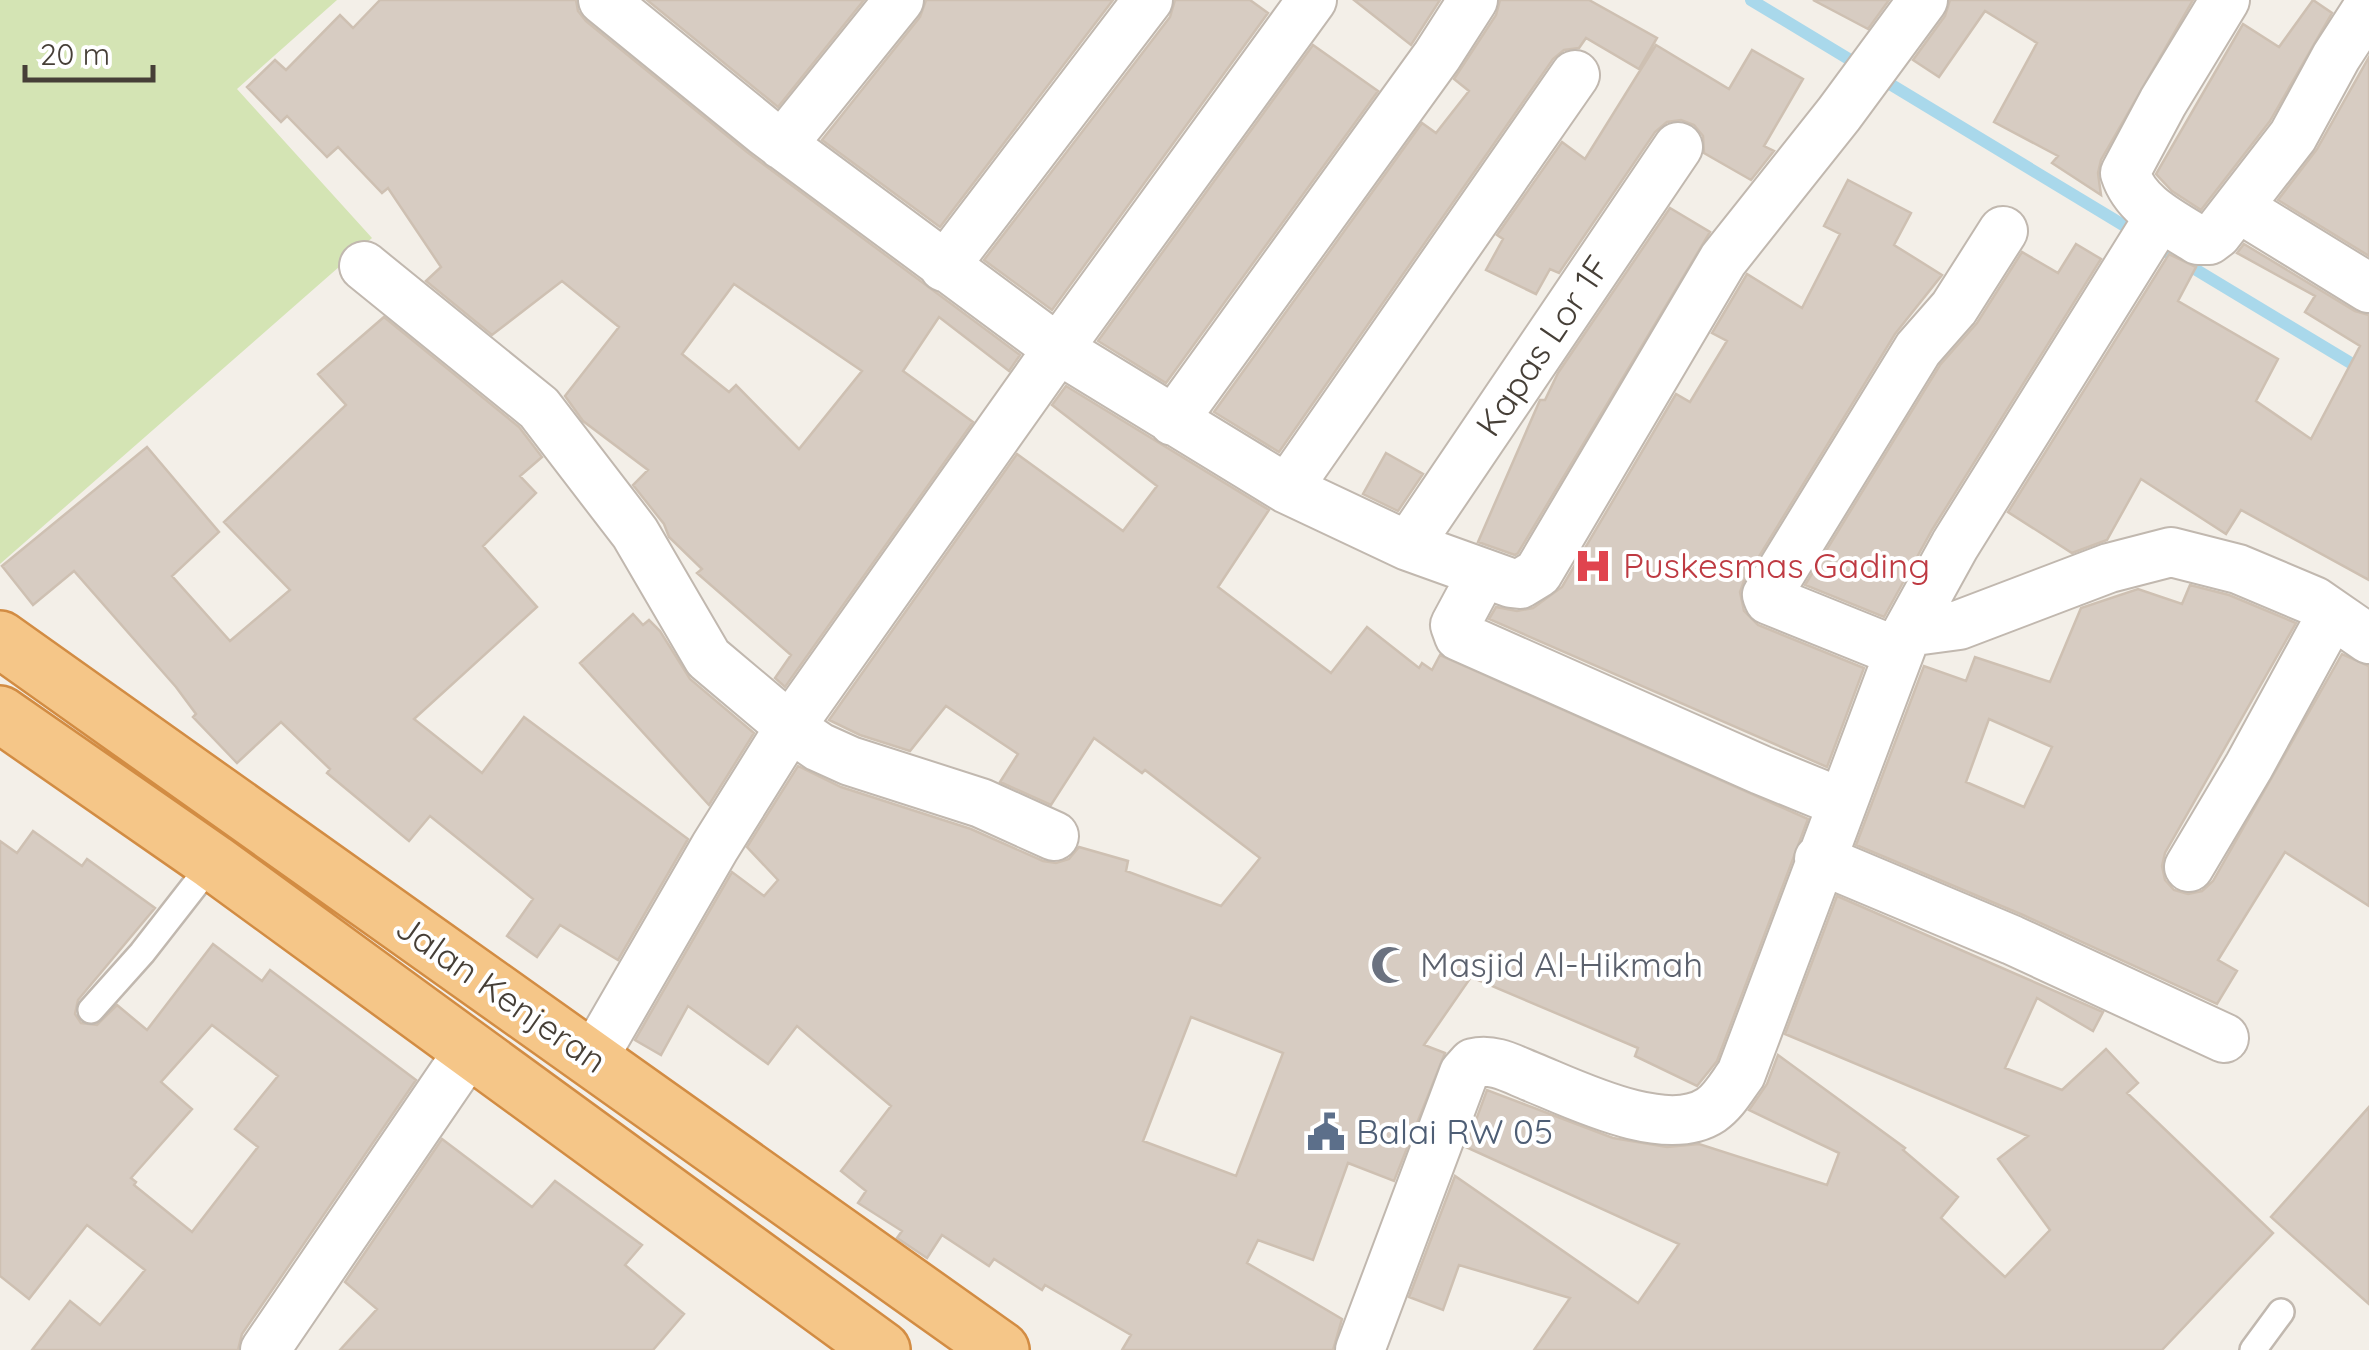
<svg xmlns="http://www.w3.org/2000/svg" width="2369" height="1350" font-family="Quicksand,sans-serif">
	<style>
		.green { fill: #d4e4b4 }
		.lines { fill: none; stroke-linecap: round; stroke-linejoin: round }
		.stream { stroke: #a9d8eb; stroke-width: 12 }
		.building { fill: #d7ccc2; stroke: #cec0b2; stroke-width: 2.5; fill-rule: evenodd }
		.service-casing { stroke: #c1b8af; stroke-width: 30 }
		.minor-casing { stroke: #c1b8af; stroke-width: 52 }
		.trunk-casing { stroke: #d28c43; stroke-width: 60 }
		.service { stroke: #fff; stroke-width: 25 }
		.minor { stroke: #fff; stroke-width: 48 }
		.trunk { stroke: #f5c688; stroke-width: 55 }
		.labels { text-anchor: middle; stroke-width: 8; stroke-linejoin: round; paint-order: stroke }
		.street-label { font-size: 35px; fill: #463f37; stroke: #fff }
		.health-label { font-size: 35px; fill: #be3a42; stroke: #fff; text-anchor: start }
		.worship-label { font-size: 35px; fill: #5b616d; stroke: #fff; text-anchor: start }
		.service-label { font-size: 35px; fill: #4e5e75; stroke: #fff; text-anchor: start }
	</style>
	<rect width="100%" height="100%" fill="#f3efe8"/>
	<path class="green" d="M0 0H337L237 89 372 238 0 564Z"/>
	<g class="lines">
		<path class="stream" d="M1751 0 2138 234
			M2155 245 2369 374"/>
	</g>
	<path class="building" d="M380 0H576L578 11 586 21 747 152 1020 355 1009 371 939 317 903 371 973 422 785 687 775 678 791 655 697 573 702 569 669 537 664 524 633 485 648 470 583 421 565 396 619 327 562 281 492 335 426 281 441 267 388 188 382 193 338 147 327 157 287 116 281 122 247 87 275 60 286 70 340 15 353 28ZM734 284 862 371 799 449 736 385 729 392 682 354Z
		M647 0H864L778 107Z
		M926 0H1113L940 227 822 140 920 17Z
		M1175 0H1250L1268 13 1052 310 984 260 1170 17Z
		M1354 0H1440L1411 45Z
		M1500 0H1589L1657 38 1639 69 1586 38 1579 48 1564 50 1553 59 1279 452 1214 412 1422 123 1436 133 1469 91 1454 79 1496 15Z
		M1813 0H1889L1868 29Z
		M1950 0H2193L2101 160 2098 173 2101 195 2052 163 2058 156 1994 122 2037 43 1985 11 1939 77 1913 60 1945 16Z
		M2313 0 2332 13 2270 121 2201 210 2172 191 2156 174 2243 24 2279 47Z
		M1313 45 1378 91 1166 383 1098 341Z
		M1656 45 1729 89 1752 50 1803 79 1764 146 1774 151 1751 180 1704 153 1703 136 1694 125 1681 120 1667 122 1655 132 1559 273 1550 269 1536 294 1486 270 1503 239 1497 235 1562 142 1585 159Z
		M2369 57V256L2278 200 2317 149Z
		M1848 180 1911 213 1894 245 1942 275 1895 334 1744 581 1740 592 1744 611 1758 625 1864 668 1827 767 1489 619 1496 607 1517 611 1533 608 1562 587 1676 394 1690 402 1727 341 1712 333 1747 274 1802 308 1840 234 1824 226Z
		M1670 208 1710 232 1518 553 1515 555 1478 542 1540 400H1545L1558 373Z
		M2076 244 2101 259 1932 530 1884 617 1805 585 1940 365 1977 323 2022 252 2058 273Z
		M2244 244 2355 311 2369 315V580L2241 510 2226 534 2141 479 2107 540 2072 553 2008 512 2169 254 2196 267 2178 301 2278 359 2256 401 2311 439 2360 346 2305 312 2315 296 2237 253Z
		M384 317 519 427 542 457 520 476 536 493 483 546 537 607 414 719 482 773 524 717 688 839 618 960 560 925 537 957 507 936 533 899 430 816 409 841 327 773 330 769 281 722 237 763 193 717 196 714 176 687 74 571 33 605 2 566 147 447 219 532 172 576 230 641 290 590 224 522 346 405 318 374Z
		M1066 386 1269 510 1218 587 1331 673 1367 627 1419 668 1422 663 1432 670 1440 655 1808 819 1717 1061 1697 1086 1635 1056 1638 1048 1471 977 1424 1045 1445 1053 1394 1181 1348 1163 1313 1260 1258 1240 1247 1263 1342 1319 1333 1350H1122L1131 1335 1045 1285 1042 1290 994 1259 989 1266 942 1235 927 1258 897 1238 902 1231 858 1203 866 1191 841 1171 891 1106 797 1026 768 1064 688 1006 661 1055 635 1040 732 872 764 896 778 880 747 847 798 766 841 787 971 829 1043 861 1056 863 1069 859 1079 847 1128 861 1126 871 1221 906 1260 858 1145 770 1142 773 1094 738 1051 805 1000 782 1018 754 946 706 910 751 860 735 829 720 1017 454 1123 531 1157 486 1052 405ZM1191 1017 1283 1053 1236 1176 1143 1141Z
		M1386 453 1423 474 1398 511 1363 494Z
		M2190 585 2229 595 2296 623 2165 853 2162 866 2165 880 2174 890 2188 894 2202 891 2213 881 2342 654 2369 666V906L2285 852 2218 960 2237 971 2217 1004 2023 915 1856 845 1924 666 1966 681 1975 657 2050 682 2081 608 2138 589 2182 604ZM1989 719 2052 747 2024 807 1966 782Z
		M633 614 643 625 649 620 660 631 690 679 754 733 709 805 580 663Z
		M33 831 82 866 87 859 155 908 78 1000 75 1014 81 1023 97 1025 117 1005 147 1030 213 944 262 981 270 970 416 1080 242 1334 238 1350H32L70 1301 100 1325 145 1270 87 1225 29 1299 0 1276V841L17 853ZM212 1025 278 1076 235 1129 258 1147 192 1232 134 1185 136 1182 131 1178 192 1109 161 1082Z
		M1837 896 2103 1012 2093 1031 2037 998 2005 1068 2062 1090 2106 1049 2138 1083 2127 1093 2273 1233 2162 1350H1534L1570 1298 1459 1265 1443 1310 1409 1297 1455 1176 1638 1303 1679 1244 1466 1147 1487 1090 1613 1138 1667 1147 1699 1144 1827 1185 1839 1153 1749 1110 1767 1084 1778 1055 1905 1148 1903 1150 1958 1197 1941 1218 2005 1277 2050 1230 1998 1159 2028 1136 1785 1034Z
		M2369 1107V1304L2271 1217Z
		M442 1139 532 1207 555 1181 642 1245 625 1265 684 1314 653 1350H340L377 1309 345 1282Z"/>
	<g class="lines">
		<g class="service-casing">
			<path id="service" d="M91 1010 142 953 213 862
				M2253 1350 2281 1312"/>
		</g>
		<g class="minor-casing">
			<path id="minor" d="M603 0 764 131 1058 349 1287 489 1408 546 1511 583 1520 584 1538 573 1723 260 1839 114 1923 0
				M2225 0 2163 102 2125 173C2136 207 2170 222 2198 240H2209L2217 234 2293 136 2336 57 2369 6
				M782 145 899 0
				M2239 208 2369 288
				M364 266 539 408 635 533 708 658 790 727 819 747 850 761 981 803 1054 836
				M944 267 1148 0
				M1173 421 1437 56 1473 0
				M1287 489 1575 75
				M1408 546 1678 147
				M1483 573 1455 625 1459 636 1761 770 1842 803
				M1907 632 1959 625 2109 568 2171 552 2238 569 2314 601 2369 639
				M1898 652 1769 600 1767 595 1918 349 1954 308 2003 231
				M1819 859 2012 940 2224 1038
				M2189 867 2249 766 2332 614
				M593 1058 715 847 790 727 1058 349 1312 0
				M265 1350 471 1048
				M1360 1350 1464 1073 1473 1063C1494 1058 1512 1069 1532 1077 1576 1095 1666 1140 1711 1110 1724 1101 1732 1086 1741 1074L1907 632 1955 545 2160 216"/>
		</g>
		<g class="trunk-casing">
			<path id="trunk" d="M0 639 1001 1350
				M0 714 213 862 882 1350"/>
		</g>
		<use href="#service" class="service"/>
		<use href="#minor" class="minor"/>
		<use href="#trunk" class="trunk"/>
	</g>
	<defs>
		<g id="hospital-bare" transform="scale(3)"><path d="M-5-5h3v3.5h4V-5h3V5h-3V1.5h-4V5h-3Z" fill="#e0444e" stroke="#fff" stroke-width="2.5" paint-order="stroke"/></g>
		<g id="mosque-bare" transform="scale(3)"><path d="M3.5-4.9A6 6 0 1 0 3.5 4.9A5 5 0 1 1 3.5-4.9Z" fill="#6b7280" stroke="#fff" stroke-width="2.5" paint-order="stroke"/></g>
		<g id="civic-bare" transform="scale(3)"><path d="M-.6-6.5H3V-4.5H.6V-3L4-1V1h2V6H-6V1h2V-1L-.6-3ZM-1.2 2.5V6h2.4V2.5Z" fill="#5c6f8a" stroke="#fff" stroke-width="2.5" paint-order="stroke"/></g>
	</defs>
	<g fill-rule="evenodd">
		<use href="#hospital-bare" x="1593" y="566"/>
		<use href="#mosque-bare" x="1390" y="965"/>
		<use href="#civic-bare" x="1326" y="1132"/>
	</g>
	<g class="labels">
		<g class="street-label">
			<text transform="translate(1543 346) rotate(-56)" y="12">Kapas Lor 1F</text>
			<text transform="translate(501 994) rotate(35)" y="12">Jalan Kenjeran</text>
		</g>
		<g class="health-label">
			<text x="1623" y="578">Puskesmas Gading</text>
		</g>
		<g class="worship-label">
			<text x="1420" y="977">Masjid Al-Hikmah</text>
		</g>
		<g class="service-label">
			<text x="1356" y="1144">Balai RW 05</text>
		</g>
	</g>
	<path d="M25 65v15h128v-15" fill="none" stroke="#463f37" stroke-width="5"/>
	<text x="40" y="65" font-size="30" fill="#463f37" stroke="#ffffff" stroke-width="8" paint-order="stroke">20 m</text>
</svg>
